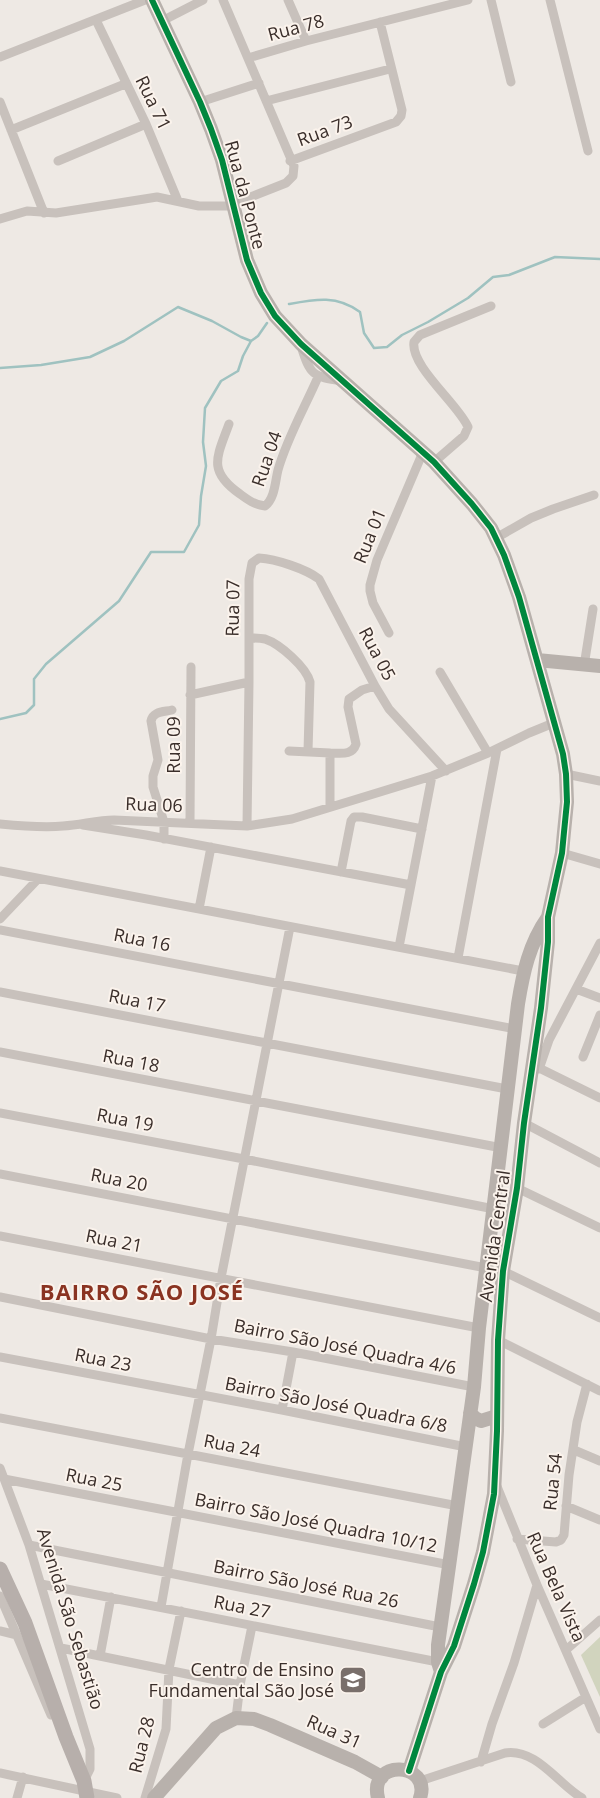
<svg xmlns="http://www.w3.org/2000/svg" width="600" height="1798" font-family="'Open Sans',sans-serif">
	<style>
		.green { fill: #d1d4be }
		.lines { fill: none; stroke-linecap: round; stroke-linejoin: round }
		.stream { stroke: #9fc2c0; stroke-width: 2.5 }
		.street { stroke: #c8c1bc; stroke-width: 9 }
		.secondary { stroke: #b8b1ac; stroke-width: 14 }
		.primary { stroke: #b7afab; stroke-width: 15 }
		.cycleway-casing { stroke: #fbf3ec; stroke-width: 9 }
		.cycleway { stroke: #00873e; stroke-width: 6 }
		.labels { text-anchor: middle; stroke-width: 4; stroke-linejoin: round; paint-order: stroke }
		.street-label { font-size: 18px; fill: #3a2e2a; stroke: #fbf3ec }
		.poi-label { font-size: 18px; fill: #3a2e2a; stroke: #fbf3ec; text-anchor: end }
		.district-label { font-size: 22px; font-weight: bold; letter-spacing: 1px; fill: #8a3321; stroke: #fbf3ec }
	</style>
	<rect width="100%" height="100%" fill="#eee9e4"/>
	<path class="green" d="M600 1637V1697L581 1655Z"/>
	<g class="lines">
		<path class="stream" d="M289 304C316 299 337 295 360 312L364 333 374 348 387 347 402 335 428 322 468 298 493 277 509 275 555 257 600 259
			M0 368 41 365 90 357 124 341 178 307 212 321 241 337 251 341
			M0 719 26 713 34 705V679L46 664 119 601 151 552H184L199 525 201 496 206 466 203 442 205 408 221 381 238 371 243 356 251 341 258 336 267 323"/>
		<path class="street" d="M288 0 306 41
			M491 0 511 82
			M550 0 588 151
			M96 20 146 124 178 201
			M162 21 203 0
			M0 57 145 0
			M248 58 306 41 468 0
			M266 101 390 69
			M0 102 44 213
			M200 102 259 83
			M11 130 125 84
			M58 161 146 124
			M290 161 396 122 401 116 402 110 380 22
			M0 219 27 211 56 213 157 197 199 206H228L286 183 293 176 294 166 223 0
			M301 346C310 375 313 377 342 381
			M229 424C217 457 207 471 240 494 248 500 255 505 265 506 275 498 275 482 278 470 287 438 305 407 318 377
			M434 462 464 436 468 427C459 405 410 366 414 342L420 335 491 306
			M496 538 531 518 553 509 594 495
			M389 633 373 603 370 591V585L377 560 423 452
			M249 638C254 638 260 638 265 639 280 644 306 667 310 682L308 751
			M584 666 593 609
			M440 672 488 753
			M190 695 249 682
			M289 751 330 753
			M566 774 600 781
			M330 807V753C341 753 352 756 356 744L348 707 349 699 362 690 375 686
			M190 822 191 667
			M0 824C21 826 43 828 63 826 81 825 97 820 114 820L247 826 292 819 432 776 488 753 529 733 556 722
			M83 825 146 835 411 885
			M247 826 249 682V579L252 563 259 558C276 559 306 569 319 579L375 686 389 709 446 771
			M164 839V822L153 787V776L158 760 151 721C153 711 164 712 172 710
			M562 853 600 864
			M0 871 523 971
			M341 872 351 821 354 817H362L422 829
			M199 909 211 847
			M0 919 38 879
			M0 930 515 1029
			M399 947 432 776
			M458 958 497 749
			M576 989 600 998
			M0 992 507 1089
			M0 1052 502 1148
			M583 1057 600 1015
			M535 1066 600 1098
			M539 1069 549 1040 600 943
			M0 1113 244 1159 494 1209
			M524 1123 600 1163
			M0 1174 486 1268
			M517 1188 600 1228
			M0 1236 479 1328
			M503 1271 600 1318
			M0 1297 211 1339 293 1352 474 1387
			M498 1340 600 1391
			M0 1357 282 1410 466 1447
			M282 1410 293 1352
			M0 1418 458 1506
			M574 1450 600 1461
			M0 1468 29 1545 90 1749V1769L84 1781
			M4 1479 450 1565
			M496 1484 537 1585 600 1729
			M566 1506 600 1520
			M517 1539 556 1542 561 1540 564 1535 569 1475 577 1422 587 1384
			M29 1545 440 1627
			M41 1584 438 1662
			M0 1596 51 1715
			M161 1607 188 1454 211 1339 221 1278 290 927
			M0 1631 17 1635
			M61 1648 240 1685
			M566 1650 600 1620
			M100 1656 111 1597
			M236 1718 240 1685 252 1626
			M543 1724 586 1697
			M481 1762 492 1724 514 1663 537 1585
			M0 1773 117 1798
			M420 1781 505 1753C536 1748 558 1784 582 1798
			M17 1798 23 1777
			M145 1798 166 1729 169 1669 181 1611"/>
		<path class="secondary" d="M152 0 200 102 211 129 222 160 247 260 261 293 275 316 301 344 434 462 472 504 491 528 504 555 519 597 563 754 566 774 567 802 564 832 562 853 548 917V942L541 1008 524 1123 517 1188 503 1271 498 1340 497 1431 494 1494 483 1552 474 1584 454 1646 441 1672 409 1771
			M537 660 600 666
			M470 1413 475 1418 481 1421 497 1416
			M441 1672 438 1662V1645L474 1387 479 1328 518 1004C523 973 529 944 548 917
			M154 1798 216 1728 236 1718 254 1719 270 1725 355 1762 382 1777
			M378 1798C368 1758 432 1762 420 1798"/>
		<path class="primary" d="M0 1569 25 1623 66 1737 84 1781 87 1798"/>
		<g class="cycleway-casing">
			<path id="cycleway" d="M152 0 200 102 211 129 222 160 247 260 261 293 275 316 301 344 434 462 472 504 491 528 504 555 519 597 563 754 566 774 567 802 564 832 562 853 548 917V942L541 1008 524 1123 517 1188 503 1271 498 1340 497 1431 494 1494 483 1552 474 1584 454 1646 441 1672 409 1771"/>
		</g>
		<use href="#cycleway" class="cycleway"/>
	</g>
	<defs>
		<g id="school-square" transform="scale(1.4375)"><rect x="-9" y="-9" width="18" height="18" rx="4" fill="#796f6b" stroke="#fbf3ec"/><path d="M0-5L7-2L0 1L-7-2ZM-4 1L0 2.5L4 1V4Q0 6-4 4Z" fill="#fff"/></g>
	</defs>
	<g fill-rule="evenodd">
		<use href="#school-square" x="353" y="1680"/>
	</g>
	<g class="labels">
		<g class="street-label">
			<text transform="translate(296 28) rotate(-15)" y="6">Rua 78</text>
			<text transform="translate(153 103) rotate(64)" y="6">Rua 71</text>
			<text transform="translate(325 131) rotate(-20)" y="6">Rua 73</text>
			<text transform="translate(245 195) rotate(75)" y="6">Rua da Ponte</text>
			<text transform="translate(267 459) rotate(-71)" y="6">Rua 04</text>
			<text transform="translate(370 536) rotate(-68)" y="6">Rua 01</text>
			<text transform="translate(233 608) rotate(-89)" y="6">Rua 07</text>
			<text transform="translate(377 654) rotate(62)" y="6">Rua 05</text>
			<text transform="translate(174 745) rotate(-90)" y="6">Rua 09</text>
			<text transform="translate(154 805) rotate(2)" y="6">Rua 06</text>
			<text transform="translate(142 940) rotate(11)" y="6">Rua 16</text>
			<text transform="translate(137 1001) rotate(11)" y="6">Rua 17</text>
			<text transform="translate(131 1061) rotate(11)" y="6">Rua 18</text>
			<text transform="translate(125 1120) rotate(11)" y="6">Rua 19</text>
			<text transform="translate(119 1180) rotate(11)" y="6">Rua 20</text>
			<text transform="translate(495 1236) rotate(-82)" y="6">Avenida Central</text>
			<text transform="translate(114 1241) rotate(11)" y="6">Rua 21</text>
			<text transform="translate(345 1347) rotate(11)" y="6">Bairro São José Quadra 4/6</text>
			<text transform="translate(103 1360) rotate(11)" y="6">Rua 23</text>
			<text transform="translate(336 1405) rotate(11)" y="6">Bairro São José Quadra 6/8</text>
			<text transform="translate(232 1446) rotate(11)" y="6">Rua 24</text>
			<text transform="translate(94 1480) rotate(11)" y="6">Rua 25</text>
			<text transform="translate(553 1482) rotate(-84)" y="6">Rua 54</text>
			<text transform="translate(316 1523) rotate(11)" y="6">Bairro São José Quadra 10/12</text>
			<text transform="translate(306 1584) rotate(11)" y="6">Bairro São José Rua 26</text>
			<text transform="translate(556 1587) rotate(66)" y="6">Rua Bela Vista</text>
			<text transform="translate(242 1607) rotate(11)" y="6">Rua 27</text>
			<text transform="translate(70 1619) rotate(73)" y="6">Avenida São Sebastião</text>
			<text transform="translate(334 1732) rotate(24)" y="6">Rua 31</text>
			<text transform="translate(142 1745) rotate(-76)" y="6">Rua 28</text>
		</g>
		<g class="poi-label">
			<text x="334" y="1676">Centro de Ensino<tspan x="334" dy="21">Fundamental São José</tspan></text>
		</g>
		<g class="district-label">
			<text x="142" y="1300">BAIRRO SÃO JOSÉ</text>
		</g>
	</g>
</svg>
